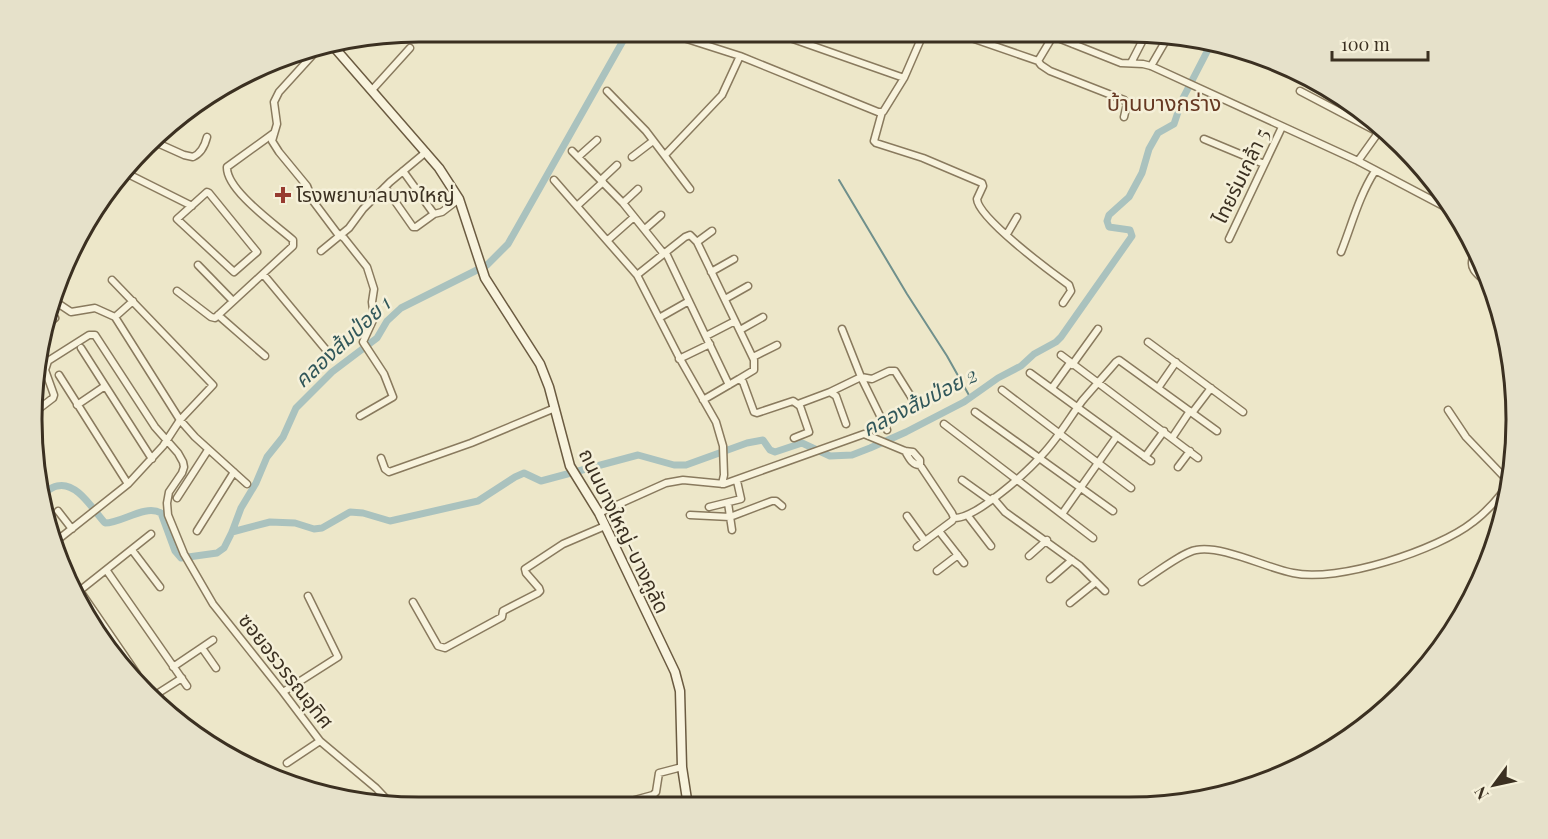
<svg xmlns="http://www.w3.org/2000/svg" width="1548" height="839" font-family="'Playfair Display','Noto Sans Thai',serif">
	<style>
		.lines { fill: none; stroke-linecap: round; stroke-linejoin: round }
		.stream { stroke: #70908c; stroke-width: 2 }
		.canal { stroke: #aac2be; stroke-width: 7 }
		.street-casing { stroke: #897a5e; stroke-width: 9 }
		.secondary-casing { stroke: #6b5b41; stroke-width: 11 }
		.street { stroke: #f8f3dd; stroke-width: 6 }
		.secondary { stroke: #f8f3dd; stroke-width: 8 }
		.poi-dot { fill: #973b30; stroke: #f5f0d9; stroke-width: 2 }
		.labels { text-anchor: middle; stroke-width: 5; stroke-linejoin: round; paint-order: stroke }
		.street-label { font-size: 20px; fill: #3b3021; stroke: #f5f0d9 }
		.poi-label { font-size: 20px; fill: #3b3021; stroke: #f5f0d9; text-anchor: start }
		.water-label { font-size: 21px; font-style: italic; fill: #31575a; stroke: #f5f0d9 }
		.quarter-label { font-size: 22px; fill: #663822; stroke: #f5f0d9 }
		.rim { fill: none; stroke: #3b3021; stroke-width: 3 }
	</style>
	<rect width="100%" height="100%" fill="#ede7c9"/>
	<g class="lines">
		<path class="stream" d="M839 180 907 294 947 356 970 397"/>
		<path class="canal" d="M44 493C47 491 52 487 57 486 77 481 93 510 105 523 122 523 145 504 161 513L175 551 181 558 217 553 224 548 232 532 241 508 256 483 267 457 283 437 296 408 332 372 377 338 387 321 401 308 487 265 508 244 628 32
			M232 532 270 522 295 523 314 529 322 528 350 512 363 513 390 521 478 501 515 477 524 473 541 481 638 455 674 465H686L747 443 763 440 770 450 775 452 802 443 830 456 852 455 870 448 906 432 964 402 998 378 1021 366 1034 354 1056 342 1061 337 1132 236 1130 230 1109 227 1107 221 1109 215 1129 197 1142 173 1149 149 1158 133 1174 124 1182 100 1212 42"/>
		<g class="street-casing">
			<path id="street" d="M665 32 740 56 878 112H883L904 78 924 32
				M773 32 904 78
				M954 32 1038 61 1053 36 1121 63 1143 64 1151 66 1358 161 1449 209
				M1073 44 1079 32
				M319 48 279 92 274 102 277 124 272 141 279 152 307 186 313 201 337 233 344 238 367 267 374 289 372 302 374 318 363 342 384 374 393 397 360 416
				M1038 61 1041 65 1050 71 1124 100 1127 104 1124 117
				M1131 63 1147 32
				M1151 66 1169 35
				M372 90 410 48
				M607 91 646 131 690 189
				M1300 91 1378 132
				M882 112 874 141 876 143 923 158 982 183 983 186 977 199C978 218 1051 272 1069 285L1071 291 1063 303
				M1204 139 1264 164
				M155 142 184 155 193 157C202 153 205 145 207 137
				M572 151 623 203 664 254
				M665 155 722 95 740 56
				M578 157 597 140
				M632 157 653 141
				M1358 161 1378 133
				M403 171 434 214 442 212 459 199
				M126 173 192 206
				M554 180 637 275 679 357 716 422 723 446 724 475 722 484
				M601 180 617 165
				M385 187 413 227H416L434 214
				M207 192 209 193 257 252 234 272 177 219Z
				M623 203 638 189
				M578 205 603 182
				M645 229 661 215
				M1007 234 1017 217
				M1229 239 1282 127
				M608 240 634 217
				M697 242 712 231
				M321 251 349 228 363 209 390 182 426 152
				M1341 252C1352 224 1359 196 1375 171
				M666 253 729 385
				M1473 258C1469 268 1477 274 1484 280
				M198 265 233 301
				M711 272 734 259
				M263 274 332 357
				M637 275 685 237 690 235 697 242 754 360V370L739 379
				M177 291 211 317 215 318 293 246V240C276 225 226 190 227 167L274 133
				M725 299 748 286
				M53 300 71 312 95 308 115 317 180 420 195 437 247 484
				M218 315 265 356
				M115 317 133 301
				M659 318 689 301
				M44 327 55 318 49 310
				M842 329 861 377 887 430
				M740 330 763 317
				M706 336 735 321
				M1148 342 1243 412
				M81 348 152 459
				M1061 355 1198 458
				M753 357 777 345
				M679 359 710 344
				M1072 365 1098 329
				M1030 373 1151 461
				M59 375 128 484
				M1052 388 1070 363
				M1158 388 1176 362
				M1002 390 1131 488
				M830 392 861 377 872 379 889 371H895L915 403
				M703 400 739 379 743 382 754 412 757 413 793 401 800 406 809 432 794 438
				M798 404 830 392 836 396 846 424
				M77 405 105 386
				M1448 410 1466 437 1508 481
				M36 411 53 398 54 395 45 370 48 361 89 335H95L155 427 178 453 183 462 184 467 182 473 169 492 167 503 168 515 184 554 213 604 283 692 320 741 376 788 394 807
				M975 412 1113 511
				M1192 413 1211 388
				M944 424 1093 538
				M1172 438 1190 411
				M905 451C909 458 912 465 920 465
				M1145 457 1164 431
				M381 458 385 469 389 472 471 443 555 408
				M1178 467 1190 451
				M962 480 990 500
				M177 498 208 450
				M993 498 1005 512 1080 566 1105 591
				M728 503 732 530
				M709 507 741 499 737 481
				M58 511 72 529
				M599 513 666 483 683 480 724 484 864 434 905 451 913 452 920 460V465L952 513 954 518 952 521 917 547
				M1062 514 1117 436
				M690 515 730 517 772 501H776L782 506
				M907 516 925 541
				M968 516 991 546
				M954 518C976 519 1028 471 1043 454 1058 438 1069 419 1082 401 1093 388 1105 375 1116 362L1119 360 1217 431
				M197 531 234 472
				M939 531 964 563
				M55 542 128 484 163 446 180 420 213 385 112 280
				M132 550 160 587
				M1029 556 1047 540
				M107 571 187 686
				M937 571 958 555
				M1050 579 1072 560
				M1142 582C1154 574 1183 552 1196 550 1223 545 1266 568 1293 573 1337 583 1438 550 1473 522 1484 514 1494 503 1502 493 1505 488 1507 482 1511 477
				M80 591 137 674
				M78 592 151 534
				M413 602 438 646 445 648 502 617 503 611 538 593 540 591 539 588 526 573 525 569 563 544 605 526
				M1070 603 1096 582
				M202 648 216 668
				M173 667 213 640
				M160 692 182 678
				M283 692 338 657 308 596
				M287 763 320 741
				M620 804 653 795 656 792 659 773 682 767"/>
		</g>
		<g class="secondary-casing">
			<path id="secondary" d="M333 46 439 168 459 199 485 278 540 364 549 387 570 466 599 513 675 672 680 691 682 767 688 806"/>
		</g>
		<use href="#street" class="street"/>
		<use href="#secondary" class="secondary"/>
	</g>
	<path class="poi-dot" d="M280 186h6v6h6v6h-6v6h-6v-6h-6v-6h6z"/>
	<g class="labels">
		<g class="street-label">
			<text transform="translate(1241 176) rotate(-64)" y="7">ไทยร่มเกล้า 5</text>
			<text transform="translate(624 531) rotate(64)" y="7">ถนนบางใหญ่-บางคูลัด</text>
			<text transform="translate(286 671) rotate(52)" y="7">ซอยอรวรรณอุทิศ</text>
		</g>
		<g class="poi-label">
			<text x="296" y="202">โรงพยาบาลบางใหญ่</text>
		</g>
		<g class="water-label">
			<text transform="translate(343 342) rotate(-43)" y="7">คลองส้มป่อย 1</text>
			<text transform="translate(920 402) rotate(-27)" y="7">คลองส้มป่อย 2</text>
		</g>
		<g class="quarter-label">
			<text x="1164" y="111">บ้านบางกร่าง</text>
		</g>
	</g>
	<path d="M0 0H1548V839H0ZM419 42H1129A377 377 0 0 1 1506 419V420A377 377 0 0 1 1129 797H419A377 377 0 0 1 42 420V419A377 377 0 0 1 419 42Z" fill="#e6e1ca" fill-rule="evenodd"/>
	<path class="rim" d="M419 42H1129A377 377 0 0 1 1506 419V420A377 377 0 0 1 1129 797H419A377 377 0 0 1 42 420V419A377 377 0 0 1 419 42Z"/>
	<g transform="translate(1494 785) rotate(237)" stroke="#f5f0d9" stroke-width="4.5" paint-order="stroke">
	<path d="M0-4.5L10 22L0 15L-10 22Z" fill="#3b3021"/>
	<text y="-9" font-size="16" font-weight="bold" text-anchor="middle" fill="#3b3021">N</text>
	</g>
	<path d="M1332 51v9h96v-9" fill="none" stroke="#3b3021" stroke-width="3"/>
	<text x="1341" y="51" font-size="18" fill="#3b3021" stroke="#f5f0d9" stroke-width="4.5" paint-order="stroke">100 m</text>
</svg>
